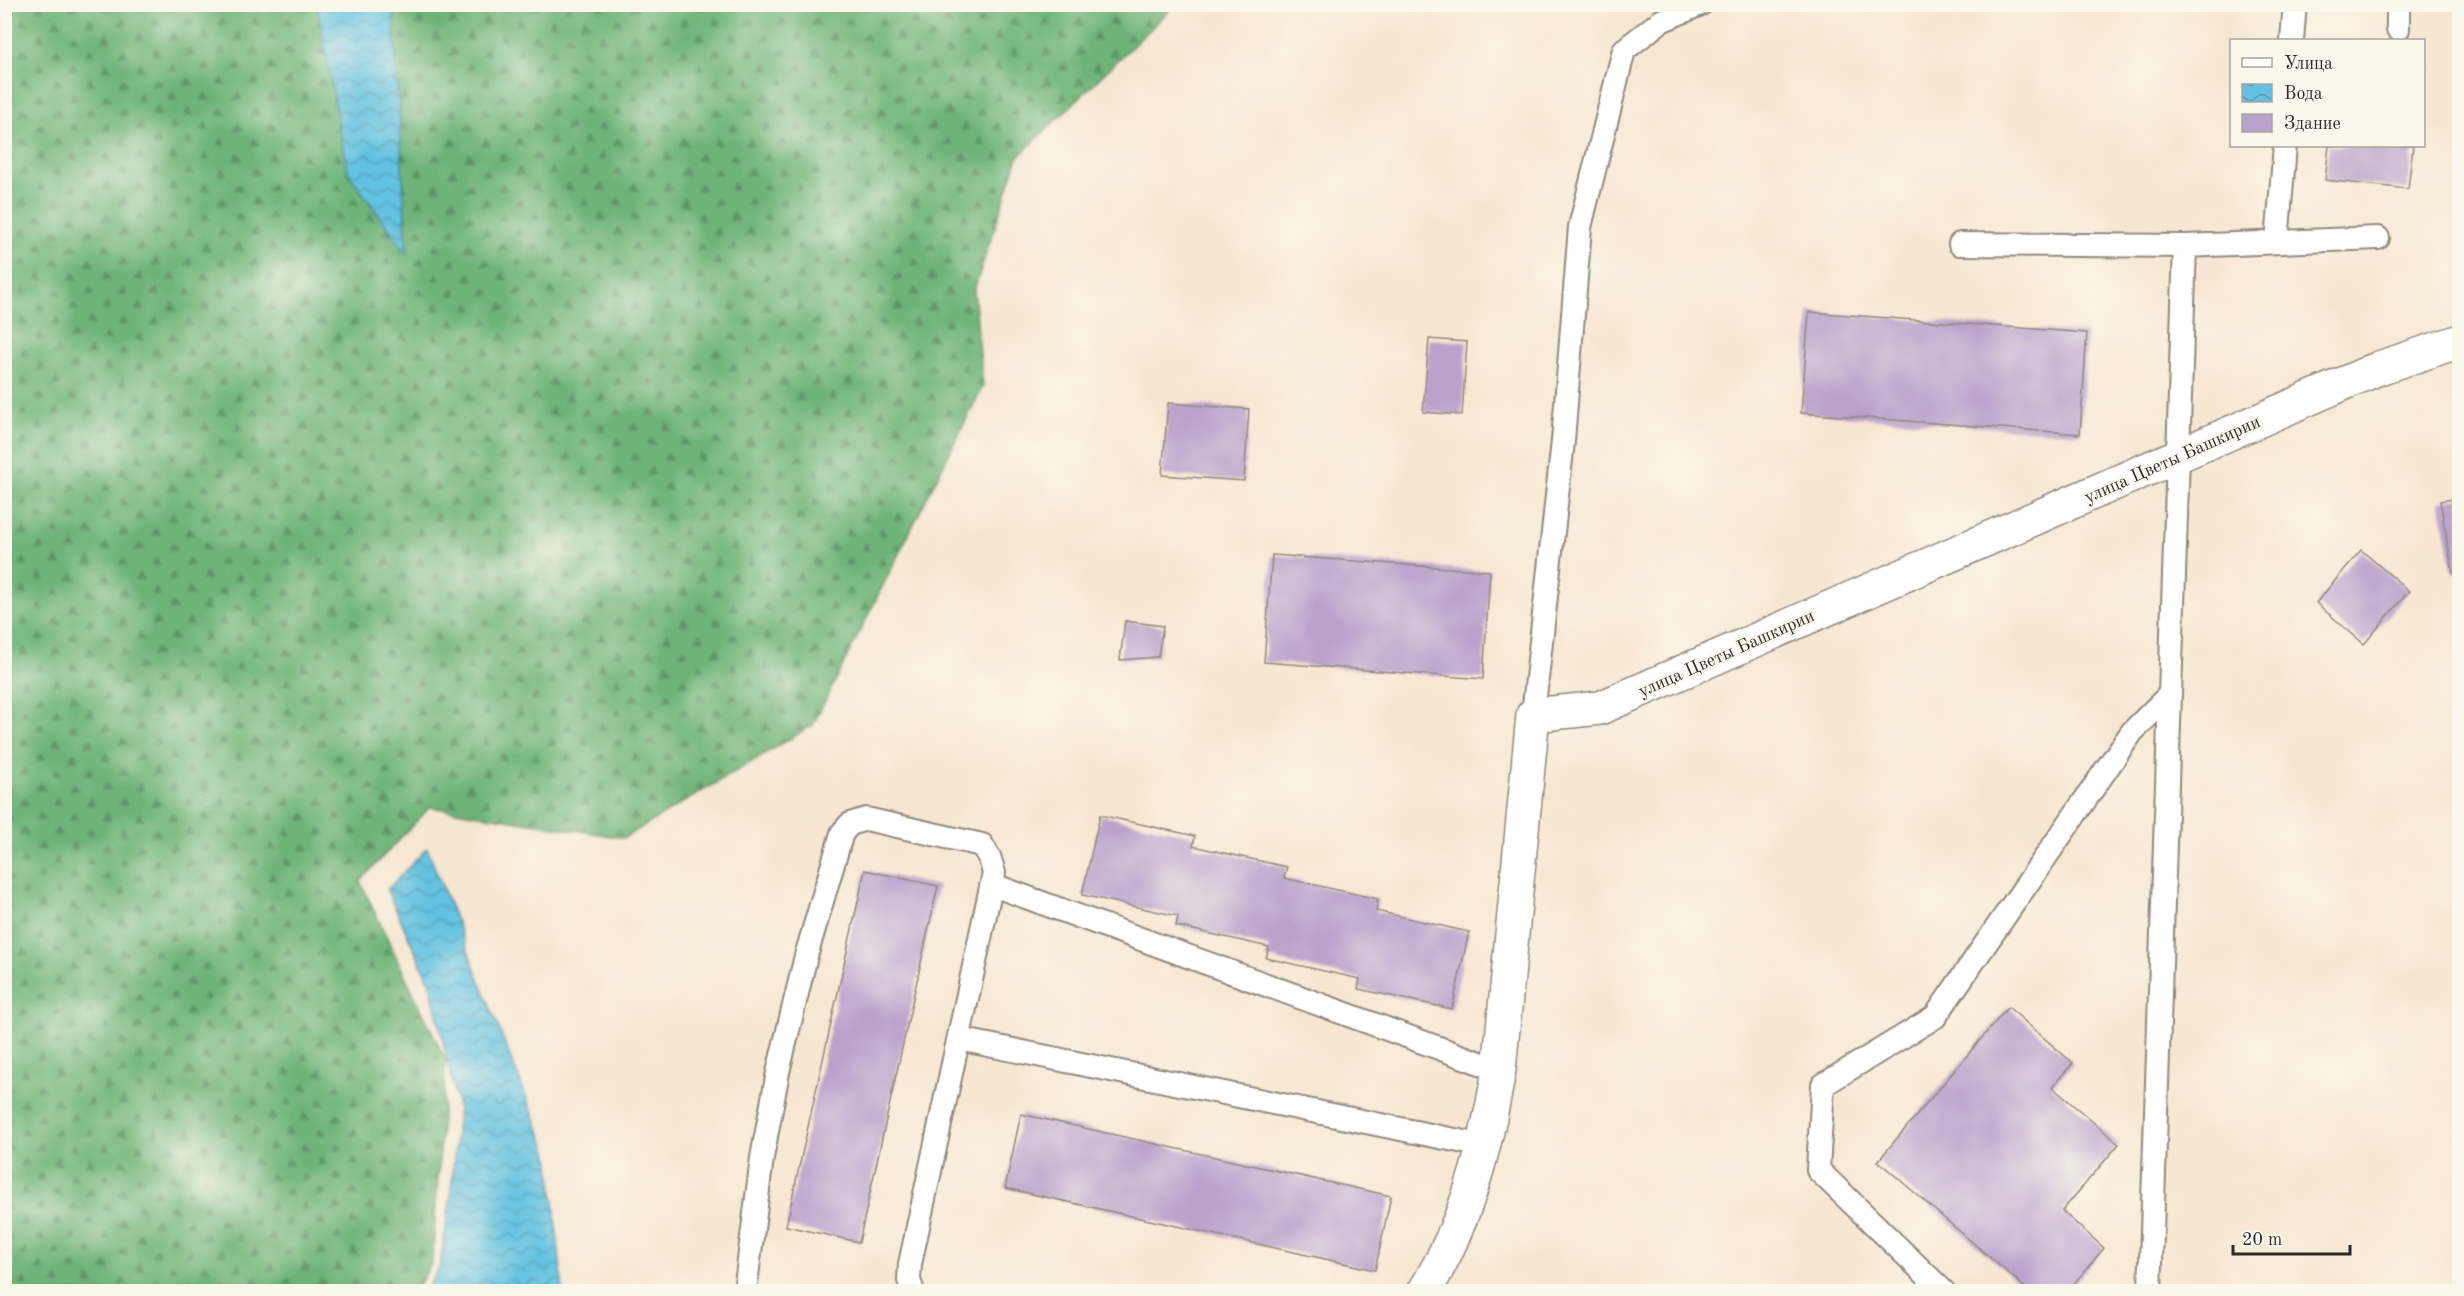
<svg xmlns="http://www.w3.org/2000/svg" width="2464" height="1296" font-family="'Old Standard TT',serif">
	<style>
		.forest { fill: url(#forest-firs); stroke: #4c7052; stroke-width: 1.5 }
		.water { fill: url(#water-waves); stroke: #477686; stroke-width: 1.5 }
		.building { fill: #b9a3cc }
		.lines { fill: none; stroke-linecap: round; stroke-linejoin: round }
		.lane-casing { stroke: #91897e; stroke-width: 26 }
		.street-casing { stroke: #91897e; stroke-width: 36 }
		.lane { stroke: #fff; stroke-width: 22 }
		.street { stroke: #fff; stroke-width: 33 }
		.labels { text-anchor: middle; stroke-width: 5; stroke-linejoin: round; paint-order: stroke }
		.street-label { font-size: 18px; fill: #2b2b2b; stroke: #fbf7ec }
	</style>
	<defs>
		<pattern id="forest-firs" width="22" height="20" patternUnits="userSpaceOnUse" patternTransform="scale(1.5)"><rect width="22" height="20" fill="#6eb479"/><path d="M5 1l3.5 6h-7zM16 11l3.5 6h-7z" fill="#5b9363"/></pattern>
		<pattern id="water-waves" width="16" height="10" patternUnits="userSpaceOnUse" patternTransform="scale(1.5)"><rect width="16" height="10" fill="#63c2e1"/><path d="M0 5q4-4 8 0t8 0" fill="none" stroke="#529eb7"/></pattern>
	</defs>
	<rect width="100%" height="100%" fill="#fbf7ec"/>
	<filter id="ink" filterUnits="userSpaceOnUse"><feTurbulence type="fractalNoise" baseFrequency=".0167" numOctaves="2"/><feDisplacementMap in="SourceGraphic" scale="12" xChannelSelector="R" yChannelSelector="G"/><feConvolveMatrix kernelMatrix="1 2 1 2 8 2 1 2 1" color-interpolation-filters="sRGB"/></filter>
	<filter id="wash" filterUnits="userSpaceOnUse"><feTurbulence type="fractalNoise" baseFrequency=".008" numOctaves="4" result="noise"/><feDisplacementMap in="SourceGraphic" scale="24" xChannelSelector="R" yChannelSelector="G"/><feGaussianBlur stdDeviation="1.35" result="paint"/><feColorMatrix in="noise" values="0 0 0 0 0 0 0 0 0 0 0 0 0 0 0 0 0 1.4 0 .05"/><feComposite in="paint" operator="in"/></filter>
	<g filter="url(#wash)">
		<rect width="100%" height="100%" fill="#f7e7d2"/>
		<path class="forest" d="M5 5H1175L1018 157 974 290 983 386 813 725 624 838 430 807 360 881 446 1061 432 1263 415 1291 5 1292Z"/>
		<path class="water" d="M317 5H393L407 254 348 173Z
			M427 848 549 1154 563 1291H426L440 1266 451 1194 458 1107 430 984 387 890Z"/>
		<g id="blocks">
			<path class="building" d="M2329 146H2413L2408 189 2325 180Z
				M1809 312 2087 333 2080 434 1801 413Z
				M1429 339 1467 342 1462 415 1423 412Z
				M1168 403 1249 409 1244 481 1162 475Z
				M2460 498V571L2453 573 2440 501Z
				M2361 550 2409 591 2364 644 2316 603Z
				M1272 555 1490 571 1483 679 1264 662Z
				M1125 621 1163 626 1158 657 1120 660Z
				M1100 815 1195 836 1193 846 1287 867 1284 878 1378 899 1376 911 1469 932 1452 1009 1358 989 1360 979 1266 958 1269 947 1176 926 1178 916 1082 895Z
				M865 870 938 886 859 1242 786 1226Z
				M2008 1007 2073 1063 2052 1087 2119 1144 2062 1211 2104 1248 2067 1292H2030L1878 1161Z
				M1021 1114 1391 1196 1375 1270 1005 1188Z"/>
		</g>
	</g>
	<g filter="url(#ink)">
		<use href="#blocks" fill-opacity="0" stroke="#91897e" stroke-width="1.5"/>
		<g class="lines">
			<g class="lane-casing">
				<path id="lane" d="M2398 29V4
					M2292 40 2295 4
					M2277 242 2285 146
					M1960 244 2185 246 2378 238
					M1533 715 1563 441 1580 227 1624 50 1661 21 1701 4
					M993 885 1499 1070
					M959 1039 1484 1146
					M745 1292 762 1158 778 1072 806 956 842 833 850 824 866 819 982 845 990 859 994 873 910 1264 909 1280 913 1292
					M1944 1292 1818 1170 1823 1085 1935 1017 2132 732 2169 695
					M2150 1292 2185 246"/>
			</g>
			<g class="street-casing">
				<path id="street" d="M1424 1292C1466 1224 1486 1148 1499 1070L1533 715 1600 708 2379 368 2460 341"/>
			</g>
			<use href="#lane" class="lane"/>
			<use href="#street" class="street"/>
		</g>
	</g>
	<g class="labels">
		<g class="street-label">
			<text transform="translate(2172 459) rotate(-24)" y="6">улица Цветы Башкирии</text>
			<text transform="translate(1726 653) rotate(-24)" y="6">улица Цветы Башкирии</text>
		</g>
	</g>
	<rect width="2464" height="1296" fill="none" stroke="#fbf7ec" stroke-width="24"/>
	<rect x="2230" y="39" width="195" height="108" fill="#fbf7ec" stroke="#a8a59f" stroke-width="1.5"/>
	<rect x="2242" y="58" width="30" height="9" fill="#ffffff" stroke="#a8a59f" stroke-width="1.5"/>
	<text x="2284" y="69" font-size="18" fill="#2b2b2b">Улица</text>
	<rect x="2242" y="84" width="30" height="18" fill="url(#water-waves)" stroke="#a8a59f" stroke-width="1.5"/>
	<text x="2284" y="99" font-size="18" fill="#2b2b2b">Вода</text>
	<rect x="2242" y="114" width="30" height="18" fill="#b9a3cc" stroke="#a8a59f" stroke-width="1.5"/>
	<text x="2284" y="129" font-size="18" fill="#2b2b2b">Здание</text>
	<path d="M2233 1245v9h117v-9" fill="none" stroke="#2b2b2b" stroke-width="3"/>
	<text x="2242" y="1245" font-size="18" fill="#2b2b2b" stroke="#fbf7ec" stroke-width="4.5" paint-order="stroke">20 m</text>
</svg>
